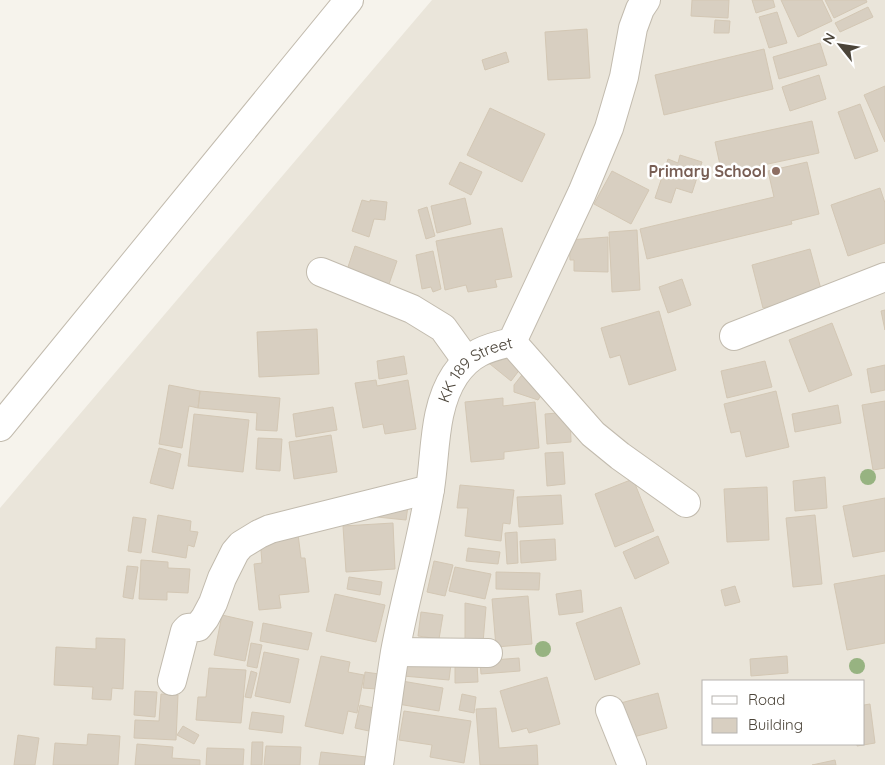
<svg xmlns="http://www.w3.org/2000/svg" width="885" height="765" font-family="Quicksand,sans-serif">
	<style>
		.residential { fill: #eae5da; fill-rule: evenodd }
		.building { fill: #d8cfc1; stroke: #d3c7b4 }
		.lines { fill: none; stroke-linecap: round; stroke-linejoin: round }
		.street-casing { stroke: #c2bbae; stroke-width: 30 }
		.street { stroke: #fff; stroke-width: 28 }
		.tree { fill: #97b381 }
		.education-dot { fill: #8d6e63; stroke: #fff; stroke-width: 2 }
		.labels { text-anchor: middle; stroke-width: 5; stroke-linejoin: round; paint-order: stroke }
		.education-label { font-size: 16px; font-weight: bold; fill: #785e54; stroke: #fff; text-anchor: end }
		.street-label { font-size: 16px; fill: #4b4439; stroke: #fff }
	</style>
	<rect width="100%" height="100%" fill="#f6f3ec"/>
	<path class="residential" d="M432 0H885V765H0V508ZM704 681H864V744H704Z"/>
	<path class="building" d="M692 0H729L728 18 691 16Z
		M752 0H773L775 7 756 13Z
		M781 0H822L832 21 798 37Z
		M825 0H866L867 2 834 18Z
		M868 7 873 17 840 32 835 23Z
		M777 12 787 43 769 48 759 17Z
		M715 20 730 21 729 33H714Z
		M587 29 590 78 548 80 545 32Z
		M820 43 827 65 779 79 773 57Z
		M764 49 773 89 664 115 655 75Z
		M506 52 509 62 485 70 482 60Z
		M819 75 826 99 790 111 782 87Z
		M885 86V142L864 95Z
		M860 104 878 151 855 159 838 112Z
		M490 108 545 134 522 182 467 155Z
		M812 121 819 153 722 174 715 142Z
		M680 155 702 162 692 193 676 188 671 203 655 198 668 159 678 163Z
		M460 162 482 172 471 195 449 184Z
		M807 162 819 214 791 221 792 224 647 259 640 229 774 197 768 171Z
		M612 171 649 190 631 224 594 204Z
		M880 188 885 203V243L848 256 831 205Z
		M465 198 471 224 437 233 431 206Z
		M362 200 370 202V200L387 202 385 220 374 219 369 237 352 231Z
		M427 207 435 236 426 239 418 210Z
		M502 228 512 277 495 280 497 287 468 292 466 285 445 290 436 241Z
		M637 230 640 290 612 292 609 232Z
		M608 237V272L574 271V260H570L569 240Z
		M355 246 397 261 388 287 346 273Z
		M810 249 824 300H794L763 308 752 265Z
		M433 251 441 289 433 292 431 287 422 289 416 255Z
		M682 279 691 305 668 313 659 287Z
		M885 310V330L881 311Z
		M659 311 676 370 629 385 620 355 610 358 601 328Z
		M832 323 852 375 809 392 789 340Z
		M317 329 319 374 259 377 257 332Z
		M494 348 521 368 511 381 485 360Z
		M404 356 407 374 379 379 377 361Z
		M765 361 772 387 727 398 721 371Z
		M885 365V390L871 393 867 369Z
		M525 371 545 389 538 400 514 392V385Z
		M376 380 377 386 408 380 416 429 385 434 383 424 363 428 355 383Z
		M169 385 200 391 198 408 189 406 182 448 159 444Z
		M200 391 280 398 277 431 256 430 257 413 198 408Z
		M776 391 789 447 746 457 740 431 731 433 724 404Z
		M503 398V406L535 402 539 448 504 452V459L471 462 465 402Z
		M885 401V468L873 470 862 405Z
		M838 405 841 423 795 432 792 414Z
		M333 407 337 430 296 437 293 414Z
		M570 412 571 442 547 444 545 414Z
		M194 414 249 420 243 472 188 466Z
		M331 435 337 472 294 479 289 442Z
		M258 438 282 439 280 471 256 469Z
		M159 448 181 454 173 489 150 483Z
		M563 452 565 484 547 486 545 453Z
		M825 477 827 508 795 511 793 481Z
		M633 479 654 531 615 547 595 494Z
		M460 485 514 490 510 524 503 523 501 541 465 536 468 508H457Z
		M767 487 769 540 727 542 724 489Z
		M561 495 563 524 519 527 517 497Z
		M885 498V551L853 557 843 506Z
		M378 503 408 506 406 520 377 517Z
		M158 515 191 521 190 531 198 532 194 547 188 545 186 558 152 552Z
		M815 515 822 584 793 587 786 518Z
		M133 517 146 519 141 553 128 551Z
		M393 523 395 569 346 572 343 526Z
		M517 532 518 563 507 564 505 533Z
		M298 534 301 558H305L309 592 279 595 281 608 259 610 254 564 262 563 260 538Z
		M658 536 669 563 635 579 623 552Z
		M555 539 556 560 521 563 520 541Z
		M468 548 500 552 498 564 466 561Z
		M141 560 168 562V568L190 569 188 593 167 592V600L139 599Z
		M434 561 453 565 445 596 427 592Z
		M127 566 138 567 133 599 123 597Z
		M455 567 491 574 485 599 449 591Z
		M496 572 540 573 539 590 496 589Z
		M885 575V643L847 650 834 584Z
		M349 577 382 582 380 595 347 589Z
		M735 586 740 602 725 606 721 590Z
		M581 590 583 612 559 615 556 594Z
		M335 594 385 605 376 642 326 631Z
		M528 596 532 644 496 647 492 599Z
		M465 603 486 607 483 643 465 644Z
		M621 607 640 664 595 680 576 623Z
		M421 612 443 615 439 639 418 636Z
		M222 615 253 622 245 661 214 655Z
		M263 623 312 633 308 650 260 641Z
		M96 638 125 639 123 689 112 688 111 700 92 699 93 687 54 685 56 647 96 649Z
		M251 643 262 645 257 668 247 666Z
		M264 652 299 659 290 703 255 696Z
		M321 656 350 662 348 672 364 675 357 713 348 711 343 734 305 726Z
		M787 656 788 673 751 676 750 659Z
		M519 658 520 671 481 674 480 661Z
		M405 660 451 664 449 680 403 676Z
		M455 662H477L478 682 455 683Z
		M209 668 246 670 241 723 196 720 198 697H206Z
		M251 671 257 673 251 698 245 697Z
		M365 672 379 674 377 689 363 688Z
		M547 677 560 724 529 733 527 728 512 732 500 691Z
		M402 681 443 688 439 711 398 704Z
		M135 691 157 692 155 717 134 715Z
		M658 693 667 728 626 739 617 704Z
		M161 694 178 695 176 740 134 738 135 720 159 721Z
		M462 694 476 697 474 713 459 710Z
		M870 704 875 743 857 746V744H864V705Z
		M360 705 374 708 369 731 355 728Z
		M496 708 499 748 537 745 538 765H480L476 709Z
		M404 711 471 721 464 763 430 757 432 745 399 740Z
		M252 712 284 716 282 733 249 729Z
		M183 726 199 735 194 744 177 735Z
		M88 734 120 736 118 765H53L55 743 87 745Z
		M18 735 39 738 35 765H14Z
		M252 742H263L262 765H251Z
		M137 744 173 747 172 758 200 760V765H135Z
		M266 746 301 747 300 765H264Z
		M207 748 244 749 243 765H206Z
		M321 752 366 757 365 765H319Z
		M835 760 836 765H812Z"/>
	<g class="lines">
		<g class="street-casing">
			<g id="street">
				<path d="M321 272 412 309 443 328 466 360"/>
				<path d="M734 336 885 277"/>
				<path d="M512 342 593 434 620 456 686 503"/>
				<path d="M0 427 349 0"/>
				<path d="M396 652 488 653"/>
				<path d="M172 681 185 631 188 628 198 627 205 618 213 603 222 578 235 552 241 545 259 534 270 529 430 489"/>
				<path d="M610 710 632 765"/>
				<path id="s1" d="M379 765C384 728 389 690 395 652 405 598 421 544 430 489 436 452 433 408 455 375 470 353 486 348 512 342L582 193 609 128 624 77 633 28 640 9 646 0"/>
			</g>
		</g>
		<use href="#street" class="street"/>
	</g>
	<g class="tree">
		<circle cx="868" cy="477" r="8"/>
		<circle cx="543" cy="649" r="8"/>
		<circle cx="857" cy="666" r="8"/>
	</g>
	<circle class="education-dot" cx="776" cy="171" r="5"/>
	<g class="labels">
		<g class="education-label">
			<text x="766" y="177">Primary School</text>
		</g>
		<g class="street-label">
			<text dy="6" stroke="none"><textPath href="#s1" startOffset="418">KK 189 Street</textPath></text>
		</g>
	</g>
	<rect x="702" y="680" width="162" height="65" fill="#ffffff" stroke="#b7b4b0"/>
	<rect x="712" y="696" width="25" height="8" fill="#ffffff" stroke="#b7b4b0"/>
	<text x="748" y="705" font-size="15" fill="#4b4439">Road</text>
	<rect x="712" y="718" width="25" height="15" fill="#d8cfc1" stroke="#b7b4b0"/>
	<text x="748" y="730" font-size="15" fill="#4b4439">Building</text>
	<g transform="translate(840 45) rotate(300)" stroke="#ffffff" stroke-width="4" paint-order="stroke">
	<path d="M0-4L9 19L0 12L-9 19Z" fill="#4b4439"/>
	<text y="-8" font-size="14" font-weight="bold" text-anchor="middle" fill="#4b4439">N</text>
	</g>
</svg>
